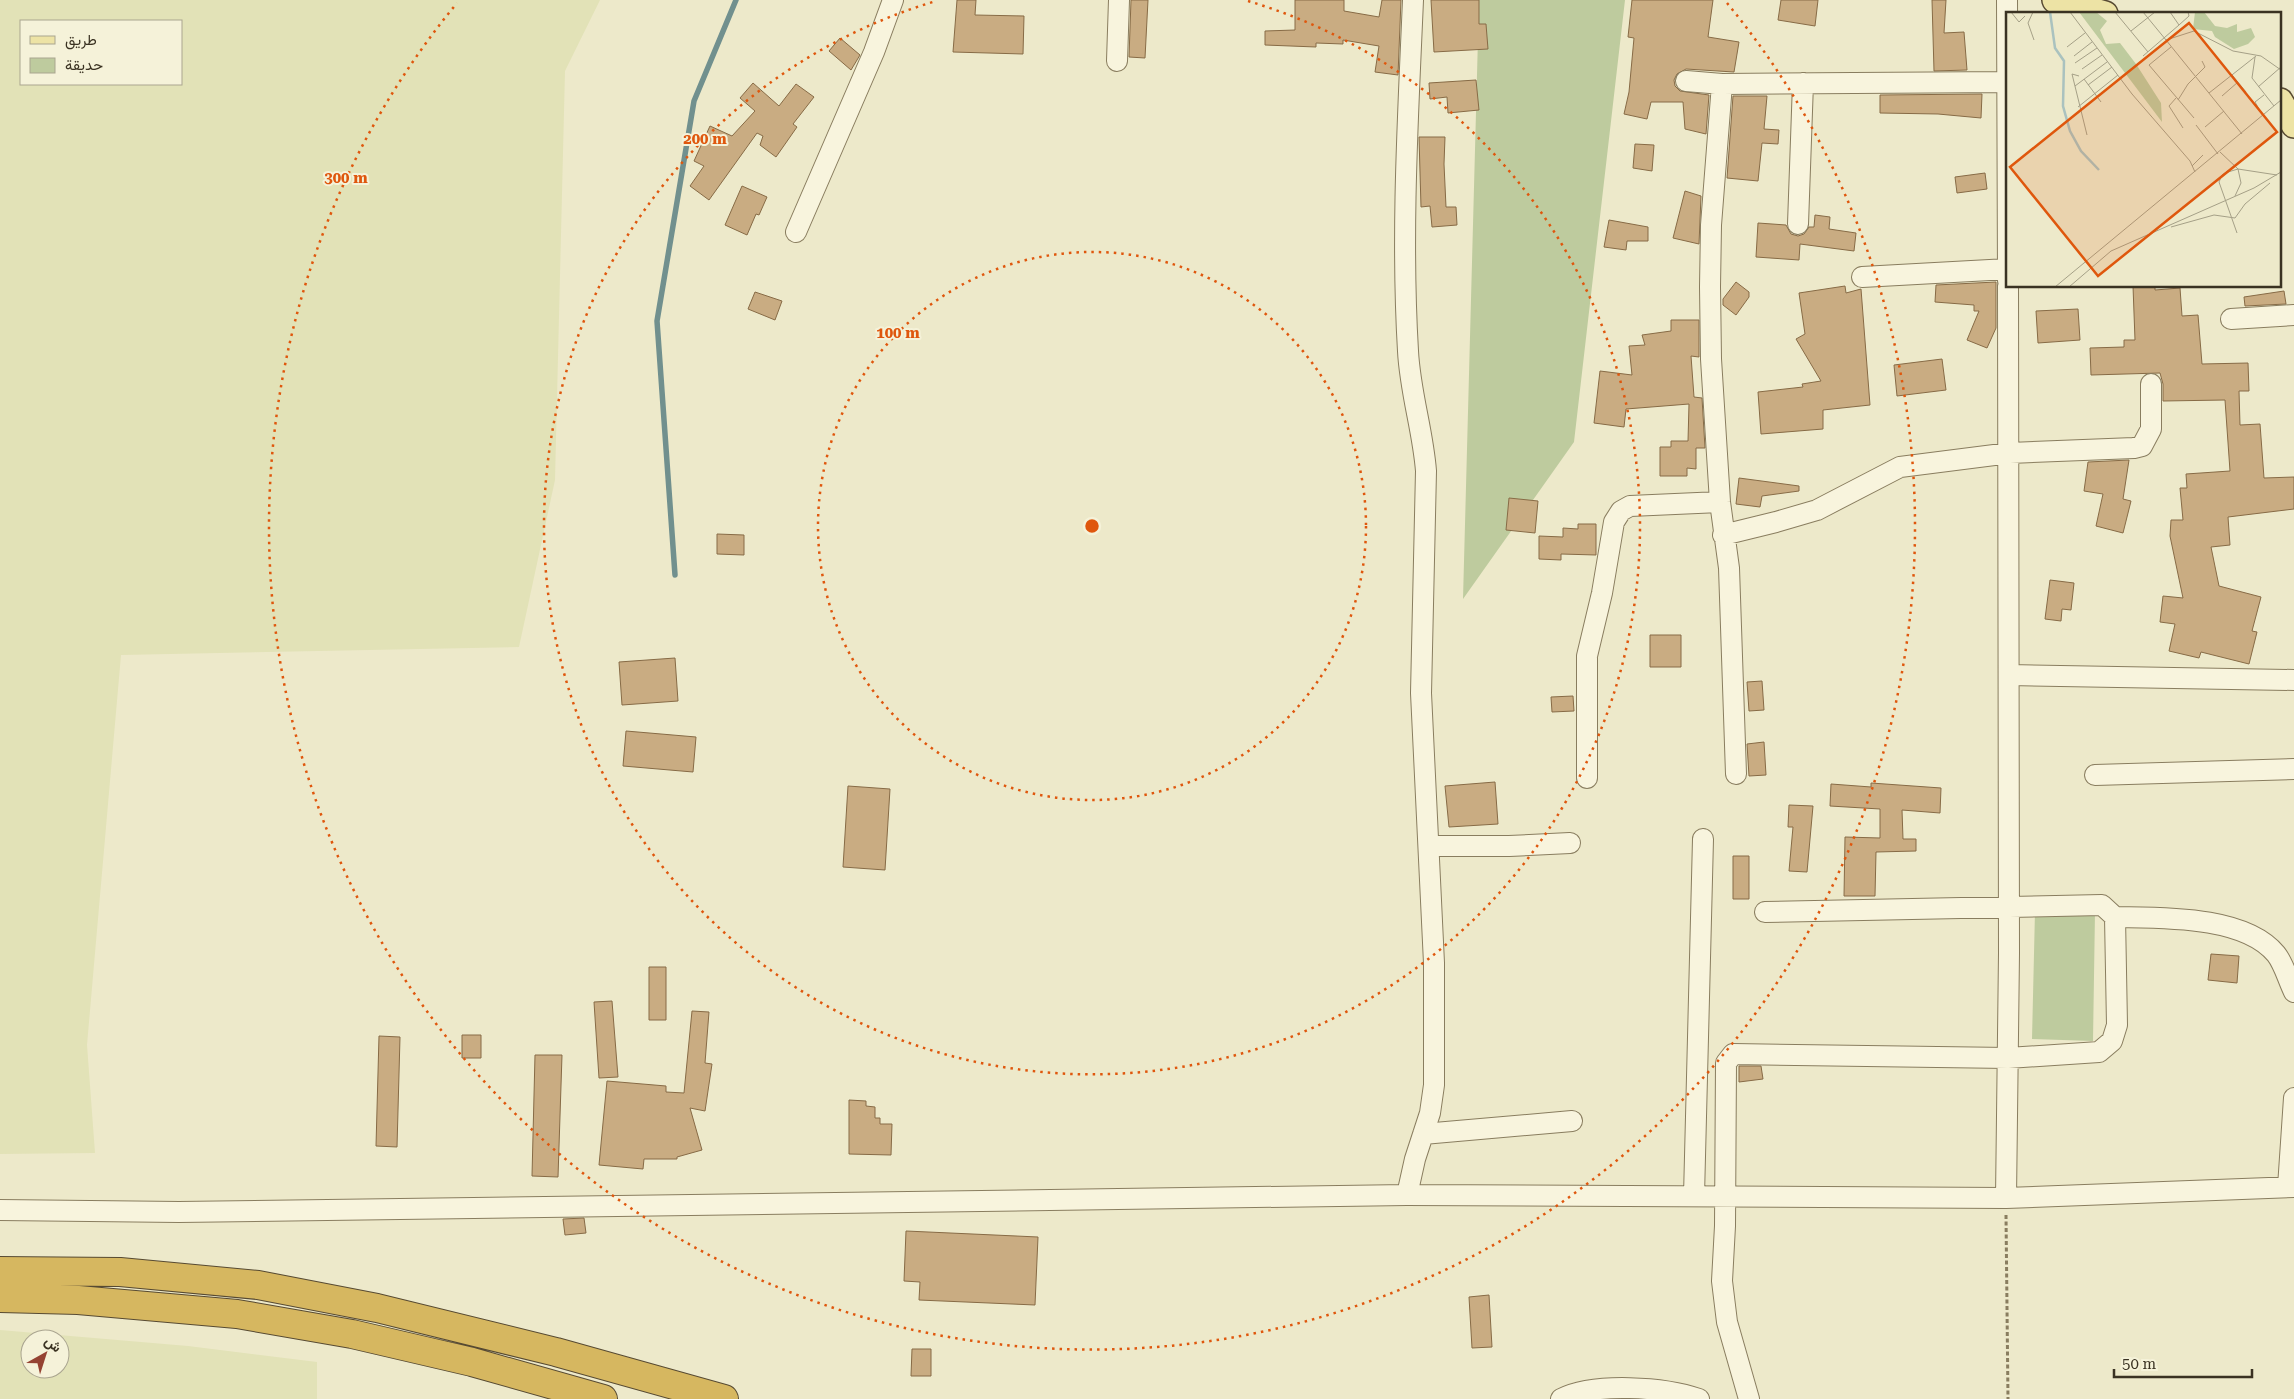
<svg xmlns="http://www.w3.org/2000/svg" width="2294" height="1399" font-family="'Roboto Serif',Vazirmatn,serif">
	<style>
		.farmland { fill: #e2e2b7; fill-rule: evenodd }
		.green { fill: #becb9e }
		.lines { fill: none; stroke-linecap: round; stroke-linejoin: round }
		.stream { stroke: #71908e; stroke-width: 5.5 }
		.building { fill: #c9ac82; stroke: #876b46 }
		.minor-casing { stroke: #897d5f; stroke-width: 22 }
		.major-casing { stroke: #574a32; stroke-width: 28 }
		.highway-casing { stroke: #574a32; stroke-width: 30 }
		.path { stroke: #897d5f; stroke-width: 3; stroke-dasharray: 4 2.5; stroke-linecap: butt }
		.minor { stroke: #f8f4dd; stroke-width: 20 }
		.major { stroke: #ede3a5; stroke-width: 25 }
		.highway { stroke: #d6b760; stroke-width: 28 }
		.ring { fill: none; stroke: #df570d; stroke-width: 2.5; stroke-dasharray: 2.5 5 }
		.inset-river { fill: none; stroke: #aac2bf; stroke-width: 2.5 }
		.inset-road { fill: none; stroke: #a5a087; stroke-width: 1 }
		.view { fill: #df570d; fill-opacity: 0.15; stroke: #df570d; stroke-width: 2.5 }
		.inset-edge { fill: none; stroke: #3a3222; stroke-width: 2.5 }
		.centre { fill: #df570d; stroke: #f5f2d9; stroke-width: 2.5 }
		.ring-label { font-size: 15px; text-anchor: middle; font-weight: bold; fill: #df570d; stroke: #f5f2d9; stroke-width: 4; stroke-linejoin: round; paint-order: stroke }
	</style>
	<rect width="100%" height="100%" fill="#ede9ca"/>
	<path class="farmland" d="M0 0H600L565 71 555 480 519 647 121 655 87 1045 95 1153 0 1154ZM21 21H181V84H21Z
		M0 1330 188 1346 317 1362V1399H0ZM30 1339H60V1369H30Z"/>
	<path class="green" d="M1479 0H1625L1574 442 1463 599Z
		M2035 911 2095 912 2093 1041 2032 1039Z"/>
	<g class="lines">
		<path class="stream" d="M675 575 657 321 694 101 736 0"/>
	</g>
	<path class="building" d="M957 0H976L975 15 1024 16 1023 54 953 52Z
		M1131 0H1148L1145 58 1129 57Z
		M1295 0H1344V11L1379 17 1382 0H1401L1398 75 1375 72 1379 46 1343 40V44L1316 43V47L1265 45V31L1295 30Z
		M1431 0H1479V24H1486L1488 49 1434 52Z
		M1632 0H1713L1708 37 1739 42 1734 72 1686 69 1677 74 1674 80 1675 86 1680 91 1709 95 1706 134 1685 129 1683 102H1651L1647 119 1624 114 1629 92 1634 38 1628 37Z
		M1781 0H1818L1815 26 1778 20Z
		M1932 0H1946L1944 33 1964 32 1967 70 1934 71Z
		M840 38 860 55 851 70 829 51Z
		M1476 80 1479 110 1448 113 1447 97 1430 99 1429 83Z
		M753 83 779 106 796 84 814 97 793 124 797 127 776 157 760 145 763 136 757 133 709 200 690 186 704 166 694 161 710 126 732 136 755 111 740 98Z
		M1982 94 1981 118 1938 114 1880 113V95Z
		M1733 96H1767L1764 129 1779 130 1778 144 1762 143 1758 181 1727 178Z
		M1419 137H1445L1444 164 1446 207H1456L1457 225 1432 227 1430 206 1421 207Z
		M1635 144 1654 145 1652 171 1633 168Z
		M1985 173 1987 189 1957 193 1955 177Z
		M742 186 767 197 759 215 756 214 747 235 725 225Z
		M1685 191 1701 196 1699 244 1673 238Z
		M1815 215 1830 217 1829 229 1856 233 1854 251 1800 244 1799 260 1756 257 1758 223 1786 225 1791 234 1798 236 1804 234 1809 227H1814Z
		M1609 220 1648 227V241H1627L1626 250 1604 247Z
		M1736 282 1749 292V297L1736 315 1723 305V299Z
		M1996 282V328L1987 348 1967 340 1979 311H1974V305L1935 302 1936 285Z
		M1845 286 1846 293 1861 289 1870 405 1823 410V429L1761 434 1758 392 1803 387 1802 384 1821 381 1796 339 1805 334 1799 293Z
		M2133 286H2155V290L2180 288 2182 316 2198 315 2202 364 2248 363 2249 391H2239L2240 425 2260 424 2264 478 2294 477V509L2228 517 2230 545 2211 547 2219 586 2261 597 2252 631 2257 632 2249 664 2201 652 2199 658 2169 651 2175 624 2160 622 2163 596 2183 598 2170 536 2171 520H2183L2180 488H2187L2186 474 2230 471 2225 400 2163 401V384L2160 373 2091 375 2090 348 2124 347V340H2135Z
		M2284 291 2286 304 2245 306 2244 297Z
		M755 292 782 301 775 320 748 309Z
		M2078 309 2080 340 2038 343 2036 311Z
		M1671 320H1699V357L1691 356 1694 397 1702 398 1705 448H1696V469L1687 468V476H1660V447H1671V441H1688L1689 404 1626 409 1624 427 1594 423 1600 371 1632 375 1629 346 1645 345 1642 335 1671 331Z
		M1942 359 1946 390 1897 396 1894 365Z
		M2129 460 2123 499 2131 501 2123 533 2096 526 2103 494 2084 491 2088 462Z
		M1739 478 1799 486V491L1762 496 1760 507 1736 504Z
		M1509 498 1538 501 1535 533 1506 530Z
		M1578 524H1596V555L1561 554V560L1539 559V536L1563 537V528L1578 529Z
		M717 534 744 535V555L717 554Z
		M2050 580 2074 583 2071 610 2062 609 2061 621 2045 619Z
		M1650 635H1681V667H1650Z
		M675 658 678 701 622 705 619 662Z
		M1762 681 1764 710 1749 711 1747 682Z
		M1573 696 1574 711 1552 712 1551 697Z
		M626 731 696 737 693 772 623 766Z
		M1764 742 1766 775 1749 776 1747 744Z
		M1495 782 1498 824 1449 827 1445 786Z
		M1871 783 1941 788 1940 813 1902 810 1903 839H1916V851L1876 852 1875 896H1844L1845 837 1880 838V809L1830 806 1831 784 1871 787Z
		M848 786 890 789 885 870 843 867Z
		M1789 805 1813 806 1807 872 1789 871 1793 827H1788Z
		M1733 856H1749V899H1733Z
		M2211 954 2239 956 2237 983 2208 980Z
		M649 967H666V1020H649Z
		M612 1001 618 1077 599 1078 594 1002Z
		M692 1011 709 1012 705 1063 712 1064 705 1111 690 1108 702 1150 677 1157V1159H644L643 1169 599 1165 607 1081 666 1086V1092L684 1093Z
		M462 1035H481V1058H462Z
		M379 1036 400 1037 397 1147 376 1146Z
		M535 1055H562L558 1177 532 1176Z
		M1739 1066H1761L1763 1079 1739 1082Z
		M849 1100 866 1101V1106L875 1107V1118H880V1124H892L891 1155 849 1154Z
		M584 1218 586 1233 565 1235 563 1219Z
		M906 1231 1038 1237 1035 1305 919 1300 920 1282 904 1281Z
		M1489 1295 1492 1347 1472 1348 1469 1297Z
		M912 1349H931V1376H911Z"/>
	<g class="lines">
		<g class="minor-casing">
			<path id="minor" d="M2007 0 2008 281
				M1117 61 1119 0
				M1686 81 1722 84
				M1798 224 1803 83
				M796 232 874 52 893 0
				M1862 277 2008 269
				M2231 319 2294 315
				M1723 535 1776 522 1817 510 1900 467 2010 453 2134 448 2142 446 2151 429V384
				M2009 675 2294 680
				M1736 774 1729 568 1720 502 1711 359 1710 287 1711 225 1722 84 2006 82
				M2095 775 2294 769
				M1587 778V656L1602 593 1614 522 1621 511 1630 506 1720 502
				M1429 846H1509L1570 843
				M2115 917C2160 918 2244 915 2276 954 2284 964 2288 980 2294 992
				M1423 1134 1572 1121
				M2288 1187 2294 1098
				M1407 1195 1415 1159 1430 1113 1434 1085V963L1421 693 1426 471C1423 431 1410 392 1408 351 1401 234 1408 117 1413 0
				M1694 1196 1703 839
				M2006 1198 2009 953 2008 286
				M0 1210 179 1212 1407 1195 2006 1198 2294 1187
				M1561 1399C1594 1382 1665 1387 1699 1399
				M1749 1399 1727 1322 1722 1281 1725 1226 1726 1063 1733 1054 2008 1058 2099 1052 2112 1041 2117 1025 2115 917 2102 905 1765 912"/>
		</g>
		<g class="major-casing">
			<path id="major" d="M2055 0 2105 14
				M2280 101 2294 125"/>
		</g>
		<g class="highway-casing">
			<path id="highway" d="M0 1271 120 1272 258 1285 377 1308 556 1352 724 1399
				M0 1298 78 1300 237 1314 352 1334 472 1362 603 1399"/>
		</g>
		<path class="path" d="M2006 1215 2008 1399"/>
		<use href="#minor" class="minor"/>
		<use href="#major" class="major"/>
		<use href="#highway" class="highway"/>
	</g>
	<g class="ring">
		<circle cx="1092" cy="526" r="274"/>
		<path d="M1248 1A548 548 0 1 1 936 1"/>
		<path d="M1727 3A823 823 0 1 1 457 3"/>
	</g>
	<g transform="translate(2006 12)">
		<rect width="275" height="275" fill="#ede9ca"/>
		<path d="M73 0H90L101 9 94 18 100 32 114 31 130 52 155 91 156 110ZM189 0H198L209 14 221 16 231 12V20L245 16 249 25 242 32 228 37 209 25 206 19 187 17Z" fill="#becb9e"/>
		<path class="inset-river" d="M44 0 49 36 58 49 57 94 64 119 75 139 93 158"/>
		<path class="inset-road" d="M5 0 13 10 19 4M27 0 22 11 28 28M64 0 126 82 184 149 189 160M109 0 142 40M137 0 160 28 188 19 227 39 255 44 275 58M173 13 183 4 182 0M125 19 149 0M160 28 236 122M61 35 79 21M165 35 143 53 188 106M68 44 86 30M137 44 173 13 164 0M249 45 246 66 268 94M69 51 91 36M76 57 96 43M226 63 240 80M73 64 66 62 81 123M78 67 95 90M82 73 106 55M69 74 101 50M252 75 275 55M203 81 250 44M216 84 232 70M170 86 163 94 177 116M172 88 182 72 199 55 196 49M72 95 112 63M257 104 249 90 258 83M190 113 212 142M199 115 218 99M214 140 232 157 222 160M186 154 197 143M229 154 216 163 213 170 231 221M232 157 271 163M229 184 235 171 232 157M165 215 208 203 229 206 239 192 264 171M49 275 275 88M63 275 105 239 248 176 275 160"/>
		<path class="view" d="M183 11 271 120 92 264 4 155Z"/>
		<rect width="275" height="275" class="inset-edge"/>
	</g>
	<circle cx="1092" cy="526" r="8" class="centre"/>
	<g class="ring-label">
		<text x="705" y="144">200 m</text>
		<text x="346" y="183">300 m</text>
		<text x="898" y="338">100 m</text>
	</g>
	<rect x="20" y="20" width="162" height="65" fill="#f5f2d9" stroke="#aaa590"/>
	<rect x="30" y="36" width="25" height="8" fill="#ede3a5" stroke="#aaa590"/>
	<text x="65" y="45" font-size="15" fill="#3a3222">طريق</text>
	<rect x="30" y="58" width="25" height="15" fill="#becb9e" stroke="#aaa590"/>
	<text x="65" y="70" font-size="15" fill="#3a3222">حديقة</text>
	<g transform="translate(45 1354) rotate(39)"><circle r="24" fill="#f5f2d9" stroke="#aaa590"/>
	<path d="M0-4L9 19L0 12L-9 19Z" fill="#954332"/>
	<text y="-8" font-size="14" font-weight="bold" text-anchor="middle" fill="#3a3222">ش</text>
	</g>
	<path d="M2114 1369v8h138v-8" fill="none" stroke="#3a3222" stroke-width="2.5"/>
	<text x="2122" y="1369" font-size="15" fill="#3a3222" stroke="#f5f2d9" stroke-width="4" paint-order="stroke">50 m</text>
</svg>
